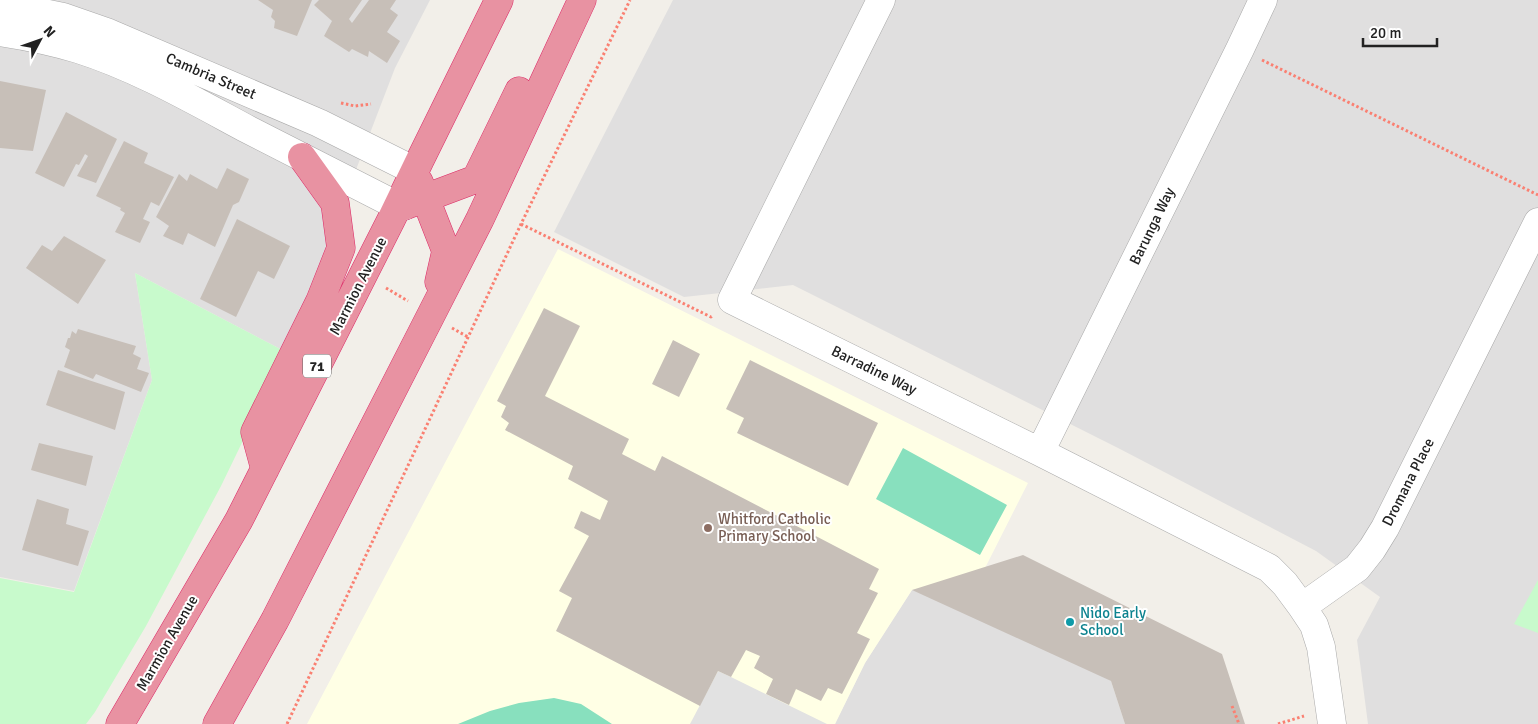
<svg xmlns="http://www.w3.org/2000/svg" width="1538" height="724" font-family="Signika,sans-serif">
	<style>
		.residential { fill: #e0dfdf }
		.education { fill: #ffffe5 }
		.park { fill: #c8facc }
		.pitch { fill: #88e0be }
		.parking { fill: #e2e2e2 }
		.building { fill: #c7bfb8 }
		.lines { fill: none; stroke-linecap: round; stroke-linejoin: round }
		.minor-casing { stroke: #a9a9a9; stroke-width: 29 }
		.highway-casing { stroke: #dc2a67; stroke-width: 29 }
		.path { stroke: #fa8072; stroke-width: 3; stroke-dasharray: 2.5 2.5; stroke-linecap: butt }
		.minor { stroke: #fff; stroke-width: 28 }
		.highway { stroke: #e892a2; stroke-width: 28 }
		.education-dot { fill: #8d6e63; stroke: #fff; stroke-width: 2 }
		.culture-dot { fill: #0f9aa8; stroke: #fff; stroke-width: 2 }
		.labels { text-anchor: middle; stroke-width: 4; stroke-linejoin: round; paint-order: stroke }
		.shield { fill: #fff; stroke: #646464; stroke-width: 1 }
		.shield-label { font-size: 14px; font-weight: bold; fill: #222 }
		.street-label { font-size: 15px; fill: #222; stroke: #fff }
		.education-label { font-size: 15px; fill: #785e54; stroke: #fff; text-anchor: start }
		.culture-label { font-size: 15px; fill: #0d838f; stroke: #fff; text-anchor: start }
	</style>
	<rect width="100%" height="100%" fill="#f2efe9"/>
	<path class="residential" d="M0 0H430L395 68 286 352 135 273 152 380 74 591 0 577Z
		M673 0H1538V724H1368L1357 640 1380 597 1316 551 1120 449 793 285 684 297 554 232Z
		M912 590 990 615 1111 681 1125 724H835L865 663Z"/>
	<path class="education" d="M558 249 1028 483 983 572 912 590 865 663 835 724H307Z"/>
	<path class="park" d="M135 273 286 352 221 486 146 626 95 712 86 724H0V578L74 592 152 380Z
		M1538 580V633L1514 624Z"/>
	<path class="pitch" d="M903 448 1007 505 980 555 876 499Z
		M554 698 581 704 612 724H458L490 711 519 703Z"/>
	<path class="parking" d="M718 671 731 677 827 724H690Z"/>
	<path class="building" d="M258 0H312L297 36 274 28 275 21 271 17 273 10Z
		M319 0H362L349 19 352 23 369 0H396L390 9 398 15 387 32 400 41 387 63 369 51 368 57 352 49 349 52 324 36 332 21 314 5Z
		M0 81 46 90 33 151 0 148Z
		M66 112 117 139 96 183 77 176 88 156 85 154 79 165 76 164 64 187 35 173Z
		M124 141 148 153 144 163 174 177 159 206 151 202 143 219 150 222 140 243 115 232 125 213 120 210 121 208 96 196Z
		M227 168 249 179 239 202 233 205 215 247 188 233 183 245 163 236 169 226 156 217 179 174 187 181 190 174 217 189Z
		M237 219 290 246 274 279 258 271 236 317 200 299Z
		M64 236 106 260 78 304 26 268 42 245 52 251Z
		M544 308 580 326 545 396 629 439 622 454 655 471 662 456 879 569 869 589 878 593 857 633 870 639 842 694 828 688 821 701 796 689 789 705 766 694 773 679 754 668 760 656 746 650 731 677 718 671 700 706 556 631 572 598 559 591 589 536 574 528 581 511 600 520 608 501 568 479 573 466 505 430 509 423 501 417 506 406 497 401Z
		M78 329 136 346 133 354 141 358 137 369 149 373 141 392 96 374 93 379 64 367 70 350 65 347 68 338H70L72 331 76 334Z
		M673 340 700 354 679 397 652 384Z
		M750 360 878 423 848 486 737 433 744 418 726 409Z
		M58 370 125 392 115 430 46 405Z
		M39 443 93 456 86 486 31 470Z
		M37 499 69 509 66 524 89 531 78 566 22 550Z
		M1023 555 1222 654 1245 724H1125L1111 681 912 590Z"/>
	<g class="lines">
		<g class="minor-casing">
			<path id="minor" d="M881 0 732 300 1040 452 1269 568 1285 584 1302 607
				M0 4 63 17 109 33 319 123 415 171
				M0 32C26 36 52 41 78 49 138 68 193 100 249 130 296 154 343 178 390 202L404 206
				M1040 452 1240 49 1263 0
				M1332 724 1321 647 1314 625 1302 607 1357 568 1372 549 1385 528 1538 222"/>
		</g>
		<g class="highway-casing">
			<path id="highway" d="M419 182 446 251 439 282
				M404 206 476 179 519 91
				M265 469 255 432 320 301 341 248 335 203 302 157
				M120 724 239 520 392 218 420 160 499 0
				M217 724 275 620 431 315 480 219 582 0"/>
		</g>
		<path class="path" d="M1262 60 1538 195
			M341 103 355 106 371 104
			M521 224 711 317 712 316
			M386 288 408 301
			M452 328 468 337
			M1232 706 1239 724
			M287 724 521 224 630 0
			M1278 724 1304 716"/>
		<use href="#minor" class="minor"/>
		<use href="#highway" class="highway"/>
	</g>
	<circle class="education-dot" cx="708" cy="528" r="5"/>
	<circle class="culture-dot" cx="1070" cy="622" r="5"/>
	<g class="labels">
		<rect class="shield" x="303" y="354.5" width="28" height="23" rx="4"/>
		<g class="shield-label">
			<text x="317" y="371">71</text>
		</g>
		<g class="street-label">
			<text transform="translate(211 76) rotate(23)" y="5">Cambria Street</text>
			<text transform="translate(1152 226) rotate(-64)" y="5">Barunga Way</text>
			<text transform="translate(358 286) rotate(-63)" y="5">Marmion Avenue</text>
			<text transform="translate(874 370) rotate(26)" y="5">Barradine Way</text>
			<text transform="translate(1408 482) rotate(-63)" y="5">Dromana Place</text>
			<text transform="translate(167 643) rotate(-60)" y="5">Marmion Avenue</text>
		</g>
		<g class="education-label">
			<text x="718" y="524">Whitford Catholic<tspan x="718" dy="17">Primary School</tspan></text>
		</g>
		<g class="culture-label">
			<text x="1080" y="618">Nido Early<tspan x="1080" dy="17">School</tspan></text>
		</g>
	</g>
	<g transform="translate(40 40) rotate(49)" stroke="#ffffff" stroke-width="4" paint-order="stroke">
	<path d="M0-4L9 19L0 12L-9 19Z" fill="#222222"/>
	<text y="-8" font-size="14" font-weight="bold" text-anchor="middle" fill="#222222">N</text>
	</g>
	<path d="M1363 38v8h74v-8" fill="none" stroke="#222222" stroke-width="2.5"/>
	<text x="1370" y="38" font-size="15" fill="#222222" stroke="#ffffff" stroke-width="4" paint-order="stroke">20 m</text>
</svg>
